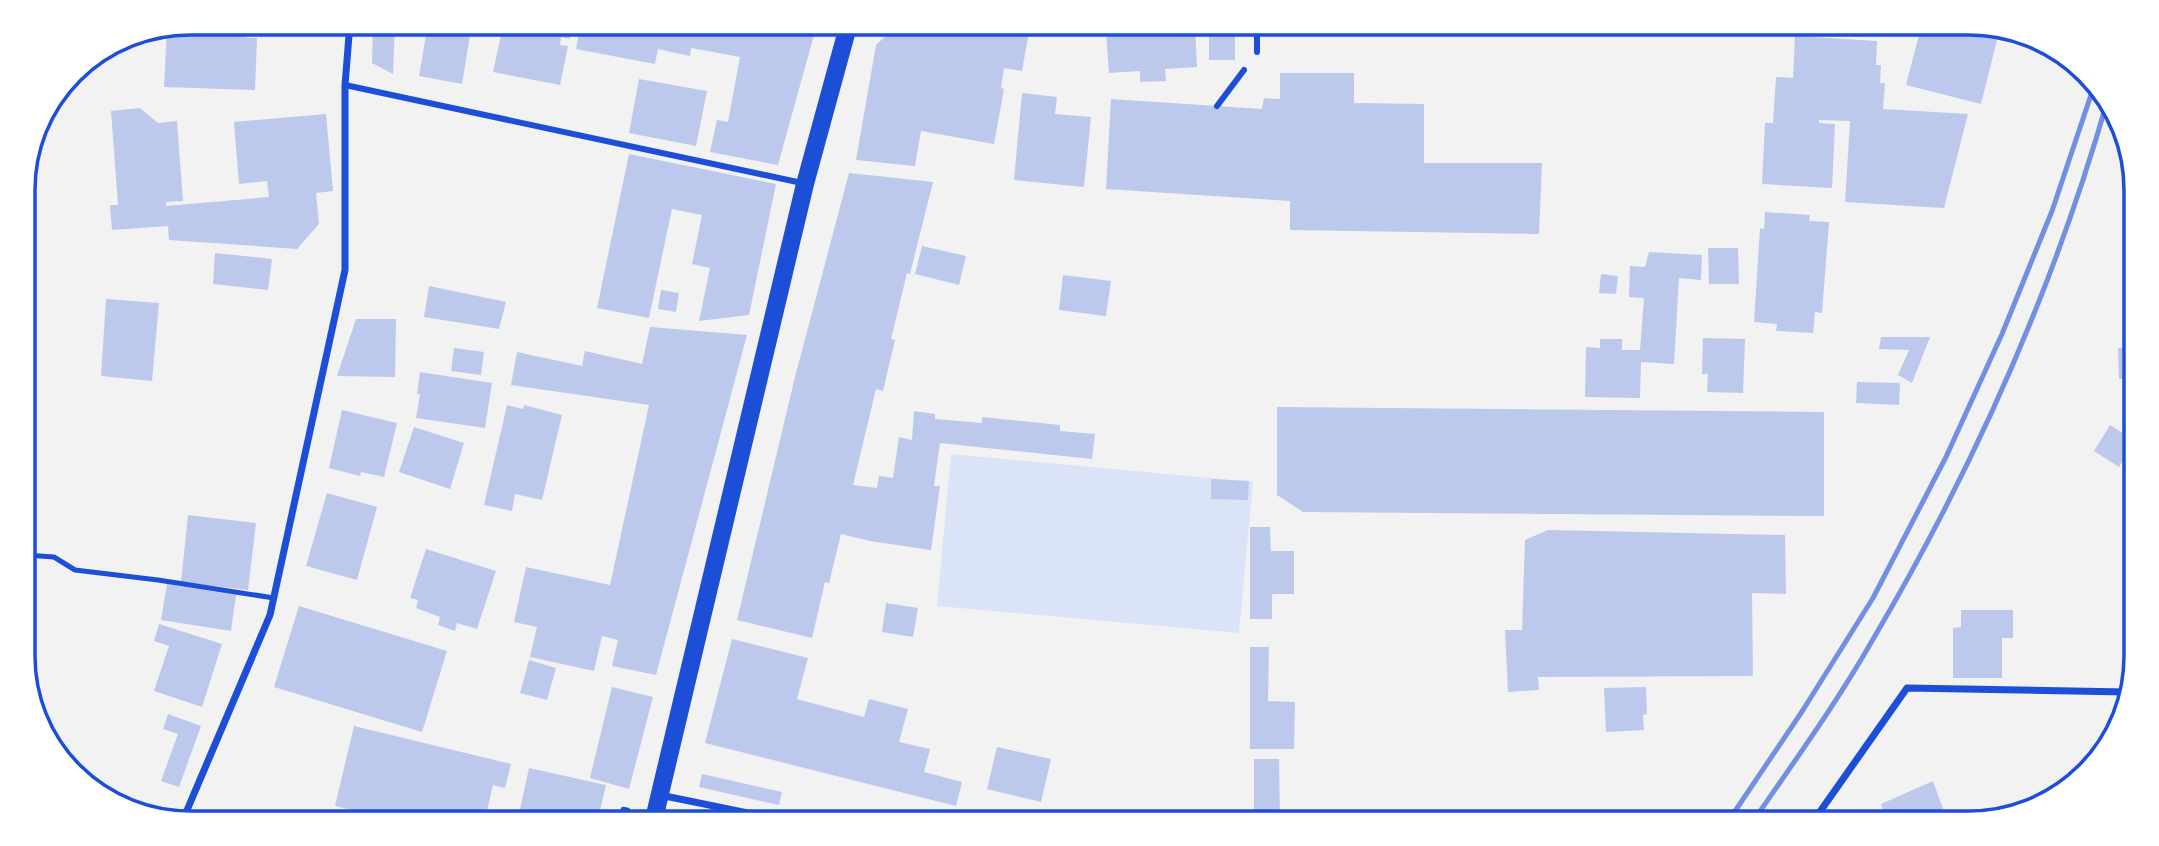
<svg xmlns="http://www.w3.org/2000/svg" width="2159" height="846" font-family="Roboto,sans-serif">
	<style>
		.green { fill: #dbe4f7 }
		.building { fill: #bdc9ec }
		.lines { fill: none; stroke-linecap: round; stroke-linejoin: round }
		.path { stroke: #1d4ed8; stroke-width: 4.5 }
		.service { stroke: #1d4ed8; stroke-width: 5 }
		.pedestrian { stroke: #1d4ed8; stroke-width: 6 }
		.minor { stroke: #1d4ed8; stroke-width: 7 }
		.primary { stroke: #1d4ed8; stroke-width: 18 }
		.rail { stroke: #7290e2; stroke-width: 5 }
		.rim { fill: none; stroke: #1d4ed8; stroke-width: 3.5 }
	</style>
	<rect width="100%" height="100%" fill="#f2f2f2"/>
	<path class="green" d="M951 454 1253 482 1239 633 937 606Z"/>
	<path class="building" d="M190 23H247V38H257L255 90 164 87 167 27Z
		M373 23H395L393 74 372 63Z
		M428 23 471 29 462 84 419 76Z
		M518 23H573L570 39 561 37 560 45 568 46 560 85 493 72 502 31 516 34Z
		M581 23 817 24 778 165 710 152 717 120 728 122 740 57 691 48 690 56 658 49 655 64 576 49Z
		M1209 23H1235V60H1209Z
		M1790 23H1816L1793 32Z
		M1922 23H1969L2000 28 1981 104 1906 85Z
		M1030 26 1022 71 1004 68 1001 88 1004 89 994 144 921 131 915 166 856 160 876 45 894 28Z
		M1195 26 1197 67 1165 69 1166 81 1140 82V71L1109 73 1106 31Z
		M1795 36 1877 41 1876 65H1881L1880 83H1885L1883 109 1968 114 1944 208 1845 202 1850 121 1819 120V123L1835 124 1832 188 1762 184 1765 123H1773L1776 77 1793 78Z
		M1280 73H1354V103L1424 104V163H1542L1539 234 1290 230V201L1106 189 1111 99 1262 109 1264 98 1280 99Z
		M639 79 707 91 696 146 629 133Z
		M1022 93 1057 97 1055 114 1091 117 1084 187 1014 180Z
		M140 108 158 123 177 121 183 201 166 202V206L269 197 267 181 239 184 234 122 326 114 333 191 316 193 319 224 297 249 169 240 168 226 112 230 110 205H118L111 111Z
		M629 154 776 184 749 315 699 321 710 268 692 264 702 215 672 209 649 318 597 308Z
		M849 173 933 182 910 274 907 273 891 339 895 340 883 391 876 389 853 485 877 488 879 476 893 478 899 437 912 440 914 411 935 414V419L982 423V417L1060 425V431L1095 434 1092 459 940 443 934 486H940L931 550 870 541 841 534 829 583 825 582 812 638 737 620 795 377Z
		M1765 212 1810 215 1809 221 1829 222 1822 313 1815 312 1813 333 1776 331 1777 324 1754 322 1760 228 1764 229Z
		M922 246 966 256 959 285 915 274Z
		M1708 248H1738L1739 284H1709Z
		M1649 252 1702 255 1701 280 1679 278 1674 364 1641 362 1640 398 1585 397 1586 347 1600 348V339H1622V350H1640L1644 298 1629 297 1630 266 1645 267Z
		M215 253 272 259 268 290 213 284Z
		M1601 274 1618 276 1616 294 1599 293Z
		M1063 275 1111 281 1106 316 1059 310Z
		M429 286 506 302 499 329 424 317Z
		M661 290 679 293 676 312 658 309Z
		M106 299 159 303 152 381 101 376Z
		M356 319H396L395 377 337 376Z
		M650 327 747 335 656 675 612 666 618 640 602 636 594 671 530 657 537 627 514 622 526 567 610 585 649 405 511 385 517 352 582 366 585 351 642 364Z
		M1881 337H1930L1912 383 1898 375 1909 350 1879 349Z
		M1703 338 1745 339 1743 393 1707 392 1708 374H1702Z
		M454 348 484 352 481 375 451 371Z
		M2118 348H2132V379H2119Z
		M420 372 492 383 485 428 416 418 420 394H417Z
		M1857 382 1900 383 1899 405 1856 403Z
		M507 405 523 409 524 405 562 415 542 500 515 494 512 511 484 505Z
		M1277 407 1824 412V516L1303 512 1277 495Z
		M342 410 397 423 384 477 361 472 360 476 329 468Z
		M2110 425 2131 438V447L2119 467 2094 451Z
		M414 427 464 443 450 489 399 472Z
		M1211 479 1249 481 1248 500 1211 499Z
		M327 493 377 507 357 580 306 566Z
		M188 515 256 523 248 590 181 582Z
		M1250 527H1270L1271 551H1294V594H1272V619H1250Z
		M1548 530 1785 535 1786 594 1752 593 1753 676 1538 677 1539 690 1508 692 1505 630H1522L1525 540Z
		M426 549 496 571 477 629 457 623 455 631 438 625 440 617 416 608 418 600 410 598Z
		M167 584 236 595 231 631 161 620Z
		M886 603 918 608 913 637 882 632Z
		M299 606 447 651 422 732 274 687Z
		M1961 610H2013V638H2002V678H1953V628L1961 627Z
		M159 624 222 644 202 707 154 691 169 646 154 641Z
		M732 639 808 658 797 699 864 717 869 699 908 709 899 742 930 749 924 772 962 782 956 806 705 743Z
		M1250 647H1269L1268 701 1295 702 1294 749H1250Z
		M529 660 556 668 547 700 520 693Z
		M612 687 653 697 629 789 590 778Z
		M1646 687 1647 714 1643 715 1644 730 1606 732 1604 688Z
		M168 714 201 726 179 787 161 781 178 734 163 729Z
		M354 726 511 764 505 788 493 785 484 823H408L335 806Z
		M997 747 1051 759 1041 802 987 789Z
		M1254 759H1279L1280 820H1288V823H1254Z
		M529 768 606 785 597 823H517Z
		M702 774 782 792 779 805 699 787Z
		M1933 781 1948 823H1888L1881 804Z
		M1096 811 1156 822V823H1094Z"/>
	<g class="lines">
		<path class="path" d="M619 823 623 809 628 810"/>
		<path class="service" d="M25 555 54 557 75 570 158 580 274 598"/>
		<path class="pedestrian" d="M1257 52V23
			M345 85 802 183
			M1217 106 1244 70"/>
		<path class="minor" d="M660 795 797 823
			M182 822 270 615 345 270V85L350 23
			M1812 823 1907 688 2127 692"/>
		<path class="primary" d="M653 823 805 184 849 23"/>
		<path class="rail" d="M1727 823 1803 710 1873 598 1946 457 2002 334 2052 211 2095 83
			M1752 823C1793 763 1836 704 1872 641 1971 473 2053 290 2107 102"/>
	</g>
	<path d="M0 0H2159V846H0ZM190 35H1969A155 155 0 0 1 2124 190V656A155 155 0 0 1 1969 811H190A155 155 0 0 1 35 656V190A155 155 0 0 1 190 35Z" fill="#fff" fill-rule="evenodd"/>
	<path class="rim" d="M190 35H1969A155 155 0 0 1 2124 190V656A155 155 0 0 1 1969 811H190A155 155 0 0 1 35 656V190A155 155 0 0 1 190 35Z"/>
</svg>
